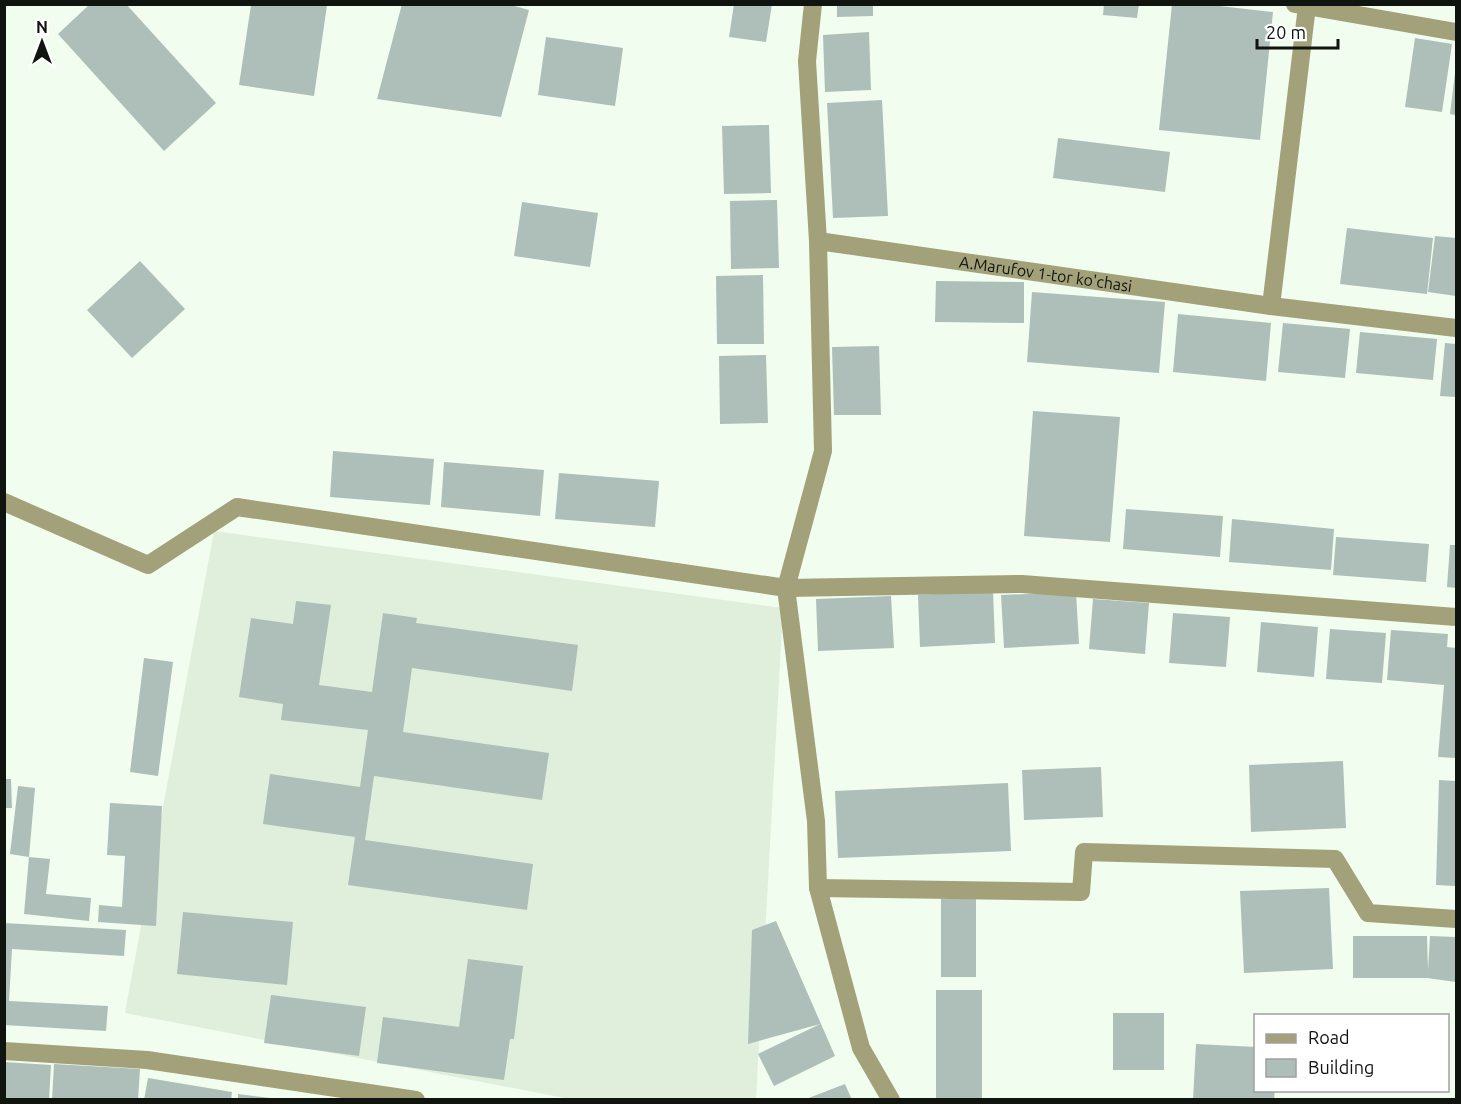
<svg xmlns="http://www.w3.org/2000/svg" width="1461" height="1104" font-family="Ubuntu,sans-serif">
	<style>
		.built { fill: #dfefdb }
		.building { fill: #adbfb8 }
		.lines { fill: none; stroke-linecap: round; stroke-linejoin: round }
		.street { stroke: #a2a179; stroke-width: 18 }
		.labels { text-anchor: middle; stroke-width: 6; stroke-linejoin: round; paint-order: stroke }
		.street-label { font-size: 16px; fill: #10140f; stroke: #fff }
	</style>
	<rect width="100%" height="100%" fill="#f1fdee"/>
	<path class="built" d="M214 531 783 608 756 1099H570L125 1013Z"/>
	<path class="building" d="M90 4H126L216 103 164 151 58 34Z
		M402 4H507L529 10 501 117 377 99Z
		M734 4H772L766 42 729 37Z
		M837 4H873V16L837 17Z
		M1104 4H1139L1137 18 1103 15Z
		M1172 4H1202L1273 12 1260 140 1159 130Z
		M251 5H327L314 96 239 85Z
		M869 32 871 90 825 92 823 35Z
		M546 37 623 48 615 106 538 95Z
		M1415 38 1452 44 1442 112 1405 107Z
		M1455 73H1456V115L1450 114Z
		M882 100 888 216 833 218 827 103Z
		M769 125 771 193 724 194 722 126Z
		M1058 138 1170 152 1165 192 1053 178Z
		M777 200 779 268 731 269 730 201Z
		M522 202 598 213 590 267 514 256Z
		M1347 228 1433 238 1427 294 1340 284Z
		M1435 236 1456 238V296L1428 292Z
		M140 261 185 309 132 358 87 310Z
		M763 275 764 344H717L716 276Z
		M936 281 1024 282V323L935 322Z
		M1032 292 1165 302 1159 373 1027 362Z
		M1178 314 1271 323 1266 381 1173 372Z
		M1283 323 1350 329 1345 378 1278 372Z
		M1360 332 1437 339 1433 380 1356 373Z
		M1445 343 1456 344V397L1440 396Z
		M879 346 881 415H834L832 347Z
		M766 355 768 423 720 424 719 356Z
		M1033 411 1120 417 1110 542 1024 536Z
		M333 451 434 459 430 505 330 497Z
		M444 462 544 470 540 516 441 507Z
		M559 473 659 481 655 527 555 519Z
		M1126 509 1223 516 1220 557 1123 549Z
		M1232 519 1334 529 1331 570 1229 562Z
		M1336 537 1429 544 1426 582 1333 575Z
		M1450 545H1456V588L1447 587Z
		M993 591 995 643 920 647 918 595Z
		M1076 592 1079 644 1004 648 1001 595Z
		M891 596 894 648 818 651 816 599Z
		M1093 599 1149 603 1145 654 1089 649Z
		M296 601 331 605 319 685 372 692 383 613 417 618 416 623 578 645 572 691 412 668 403 732 549 753 542 800 374 776 365 840 533 864 527 910 348 885 355 837 263 824 270 774 360 787 368 730 281 720 283 704 239 697 251 618 293 624Z
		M1173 613 1230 617 1226 667 1169 663Z
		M1261 622 1318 627 1314 677 1257 672Z
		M1330 629 1386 633 1382 683 1326 679Z
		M1391 630 1448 634 1447 647 1456 648V758L1438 757 1444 685 1387 680Z
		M144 658 173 662 158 776 130 772Z
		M1343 761 1346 828 1251 832 1249 765Z
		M1101 767 1103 817 1024 820 1022 770Z
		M4 779H11L12 808H4Z
		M1439 780 1456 781V886L1436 885Z
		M1008 783 1011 851 838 858 835 791Z
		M18 786 35 788 29 857 10 854Z
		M110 803 162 806 156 926 98 922 99 905 122 907 125 856 107 855Z
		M29 857 50 859 46 894 91 898 89 921 24 914Z
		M1329 888 1333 969 1244 973 1240 891Z
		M941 899H976V977H941Z
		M183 912 293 922 287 985 177 974Z
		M776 921 835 1056 774 1086 758 1054 820 1024 748 1044 752 930Z
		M4 923 126 930 124 956 12 949 9 1001 108 1006 106 1031 4 1025Z
		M1353 936H1427L1428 970 1430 936 1456 937V982L1427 978H1353Z
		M468 959 523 966 514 1039H510L504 1080 377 1063 383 1017 459 1027Z
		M936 990H982V1100H936Z
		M271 995 366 1007 359 1056 264 1043Z
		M1113 1013H1164V1070H1113Z
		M1196 1044 1256 1047V1090H1275L1274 1100H1193Z
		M4 1062 51 1065 49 1100H4Z
		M54 1064 140 1069 138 1100H52Z
		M148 1078 232 1092 231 1100H144Z
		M845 1084 852 1100H806V1099Z
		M238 1094 270 1098V1100H238Z"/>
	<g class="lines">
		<g class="street">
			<path d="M813 4 807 61 818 241 823 451 786 588 816 821 818 888 861 1048 891 1100"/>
			<path d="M1295 4 1456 32"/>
			<path id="s1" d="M818 241 1271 306 1456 328"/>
			<path d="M1271 306 1307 6"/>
			<path d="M4 502 148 565 237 507 786 588 1022 584 1456 617"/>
			<path d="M818 888 1081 892 1084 852 1335 859 1368 913 1456 919"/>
			<path d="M4 1051 147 1060 416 1100"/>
		</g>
	</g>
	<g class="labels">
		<g class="street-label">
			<text dy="6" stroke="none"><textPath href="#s1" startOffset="230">A.Marufov 1-tor ko'chasi</textPath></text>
		</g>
	</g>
	<rect width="1461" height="1104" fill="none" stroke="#10140f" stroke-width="12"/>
	<rect x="1254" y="1014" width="195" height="78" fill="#ffffff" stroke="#9fa19f" stroke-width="1.5"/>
	<rect x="1266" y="1034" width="30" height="9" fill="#a2a179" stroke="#9fa19f" stroke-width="1.5"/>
	<text x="1308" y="1044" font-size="18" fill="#10140f">Road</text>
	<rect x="1266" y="1059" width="30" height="18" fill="#adbfb8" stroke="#9fa19f" stroke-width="1.5"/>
	<text x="1308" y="1074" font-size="18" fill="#10140f">Building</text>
	<g transform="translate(42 42)" stroke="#ffffff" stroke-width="4.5" paint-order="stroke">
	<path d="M0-4.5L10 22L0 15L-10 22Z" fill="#10140f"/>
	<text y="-9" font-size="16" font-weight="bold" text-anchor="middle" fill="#10140f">N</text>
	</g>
	<path d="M1257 39v9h81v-9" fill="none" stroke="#10140f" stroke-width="3"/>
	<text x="1266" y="39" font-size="18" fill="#10140f" stroke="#ffffff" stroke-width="4.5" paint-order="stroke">20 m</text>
</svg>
